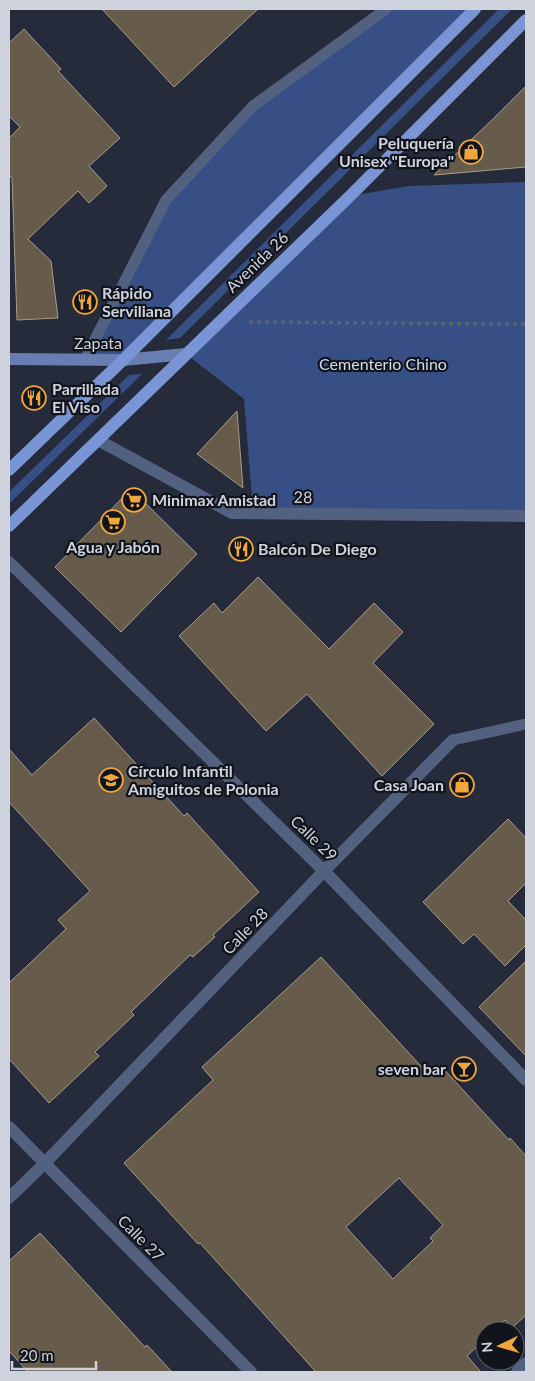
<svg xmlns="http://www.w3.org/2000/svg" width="535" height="1381" font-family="Lato,sans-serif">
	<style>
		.green { fill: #384f86 }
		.building { fill: #675b4b; stroke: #a99c8b; fill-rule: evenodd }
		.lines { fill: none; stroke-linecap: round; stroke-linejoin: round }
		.path { stroke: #5f6471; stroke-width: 3; stroke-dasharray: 4 4; stroke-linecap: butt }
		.lane { stroke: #536180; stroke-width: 11 }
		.street { stroke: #536180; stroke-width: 12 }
		.secondary { stroke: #687eb0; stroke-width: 12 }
		.primary { stroke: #7995d5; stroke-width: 12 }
		.labels { text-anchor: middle; stroke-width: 4.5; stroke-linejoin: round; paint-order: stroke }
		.poi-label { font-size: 16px; font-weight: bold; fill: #cfd3dd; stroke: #11141b; text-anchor: start }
		.street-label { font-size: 16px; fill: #cfd3dd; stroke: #11141b }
		.park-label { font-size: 16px; fill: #d3ddf1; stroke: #11141b }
	</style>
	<rect width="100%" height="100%" fill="#252b3a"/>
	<path class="green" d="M386 9H475L123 360 85 359 166 200 253 106Z
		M499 9H512L180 338 166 340Z
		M526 182V514L253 510 244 399 186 354 350 196 409 186Z
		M142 374 9 504V492L129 375Z"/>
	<path class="building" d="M102 9H258L174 87Z
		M24 29 61 69 58 71 120 138 89 166 107 186 89 203 78 191 28 239 51 261 58 318 17 320 12 178 9 175V138L20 127 9 116V43Z
		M526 86V167L434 175 492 120Z
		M237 411 243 488 197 454Z
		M131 489 197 554 121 632 55 567Z
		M258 577 329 649 374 603 403 632 373 663 434 724 382 776 307 694 266 731 179 636 214 603 222 613Z
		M94 718 184 816 187 813 259 892 213 935 215 937 193 957 190 955 131 1012 134 1015 95 1052 99 1056 49 1103 9 1059V983L66 929 58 920 90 891 9 802V749L32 775Z
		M508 819 526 838V883L508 901 526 920V945L505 966 474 934 463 944 423 902Z
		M321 957 429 1075 440 1065 509 1140 510 1138 526 1156V1315L512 1328 505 1320 494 1331H485V1339L467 1356 481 1372H316L200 1243 198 1244 124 1163 213 1080 202 1067ZM399 1178 443 1225 430 1238 433 1241 393 1279 346 1227Z
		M526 961V1056L479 1007Z
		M40 1233 145 1347 147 1345 172 1372H28L9 1351V1261Z"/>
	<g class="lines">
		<path class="path" d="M249 322 526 324"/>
		<path class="lane" d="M85 359 166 200 253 106 386 9
			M453 740 526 724"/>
		<path class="street" d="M98 440 232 513 526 516
			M9 562 324 871 526 1080
			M9 1127 251 1372
			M9 1198 44 1164 324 871 453 740
			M517 1372 526 1363"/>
		<path class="secondary" d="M9 359 123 360 186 354"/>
		<path class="primary" d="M9 470 123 360 475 9
			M9 526 350 196 526 20"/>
	</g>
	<defs>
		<g id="shop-ring" transform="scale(1.25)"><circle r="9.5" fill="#11141b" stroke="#eea73d" stroke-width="1.5"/><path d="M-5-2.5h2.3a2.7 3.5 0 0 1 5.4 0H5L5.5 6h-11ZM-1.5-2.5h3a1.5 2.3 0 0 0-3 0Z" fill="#eea73d"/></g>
		<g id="restaurant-ring" transform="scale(1.25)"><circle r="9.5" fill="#11141b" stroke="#eea73d" stroke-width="1.5"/><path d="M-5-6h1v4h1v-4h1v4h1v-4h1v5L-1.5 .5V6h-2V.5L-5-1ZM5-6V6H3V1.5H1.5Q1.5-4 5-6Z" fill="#eea73d"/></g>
		<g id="supermarket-ring" transform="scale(1.25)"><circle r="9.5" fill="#11141b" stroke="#eea73d" stroke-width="1.5"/><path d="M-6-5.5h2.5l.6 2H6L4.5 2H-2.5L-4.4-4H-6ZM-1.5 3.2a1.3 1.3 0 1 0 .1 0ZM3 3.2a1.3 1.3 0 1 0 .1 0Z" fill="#eea73d"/></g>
		<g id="school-ring" transform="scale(1.25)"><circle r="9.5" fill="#11141b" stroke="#eea73d" stroke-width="1.5"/><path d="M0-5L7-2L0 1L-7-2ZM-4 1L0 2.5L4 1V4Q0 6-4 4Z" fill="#eea73d"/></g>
		<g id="bar-ring" transform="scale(1.25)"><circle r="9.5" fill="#11141b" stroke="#eea73d" stroke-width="1.5"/><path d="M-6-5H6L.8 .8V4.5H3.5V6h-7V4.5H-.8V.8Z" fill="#eea73d"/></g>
	</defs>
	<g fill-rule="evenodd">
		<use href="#shop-ring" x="471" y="152"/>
		<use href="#restaurant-ring" x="85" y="302"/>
		<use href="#restaurant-ring" x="34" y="398"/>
		<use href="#supermarket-ring" x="134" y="500"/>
		<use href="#supermarket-ring" x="113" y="522"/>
		<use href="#restaurant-ring" x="241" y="549"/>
		<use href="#school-ring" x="111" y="780"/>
		<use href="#shop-ring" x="462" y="785"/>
		<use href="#bar-ring" x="464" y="1069"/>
	</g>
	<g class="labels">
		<g class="poi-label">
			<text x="454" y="149" text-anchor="end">Peluquería<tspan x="454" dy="18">Unisex "Europa"</tspan></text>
			<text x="102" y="299">Rápido<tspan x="102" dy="18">Serviliana</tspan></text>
			<text x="52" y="395">Parrillada<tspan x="52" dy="18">El Viso</tspan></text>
			<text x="152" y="506">Minimax Amistad</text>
			<text x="113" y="553" text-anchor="middle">Agua y Jabón</text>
			<text x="258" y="555">Balcón De Diego</text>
			<text x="128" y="777">Círculo Infantil<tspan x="128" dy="18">Amiguitos de Polonia</tspan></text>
			<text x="444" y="791" text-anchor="end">Casa Joan</text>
			<text x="446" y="1075" text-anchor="end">seven bar</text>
		</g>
		<g class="street-label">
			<text transform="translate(257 262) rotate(-44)" y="6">Avenida 26</text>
			<text x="98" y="349">Zapata</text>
			<text transform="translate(303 497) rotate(1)" y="6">28</text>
			<text transform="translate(314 838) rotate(44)" y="6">Calle 29</text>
			<text transform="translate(245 931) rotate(-46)" y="6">Calle 28</text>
			<text transform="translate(141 1238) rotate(45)" y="6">Calle 27</text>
		</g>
		<g class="park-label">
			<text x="383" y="370">Cementerio Chino</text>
		</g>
	</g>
	<rect width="535" height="1381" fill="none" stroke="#cfd3dd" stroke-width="20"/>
	<g transform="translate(500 1346) rotate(265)"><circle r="24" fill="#11141b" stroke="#5d6069"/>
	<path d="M0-4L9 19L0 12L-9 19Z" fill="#eea73d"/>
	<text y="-8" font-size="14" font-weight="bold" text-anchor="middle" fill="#cfd3dd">N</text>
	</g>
	<path d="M12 1361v8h84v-8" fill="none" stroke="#cfd3dd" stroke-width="2.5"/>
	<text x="20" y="1361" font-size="15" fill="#cfd3dd" stroke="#11141b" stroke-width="4" paint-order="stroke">20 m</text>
</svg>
